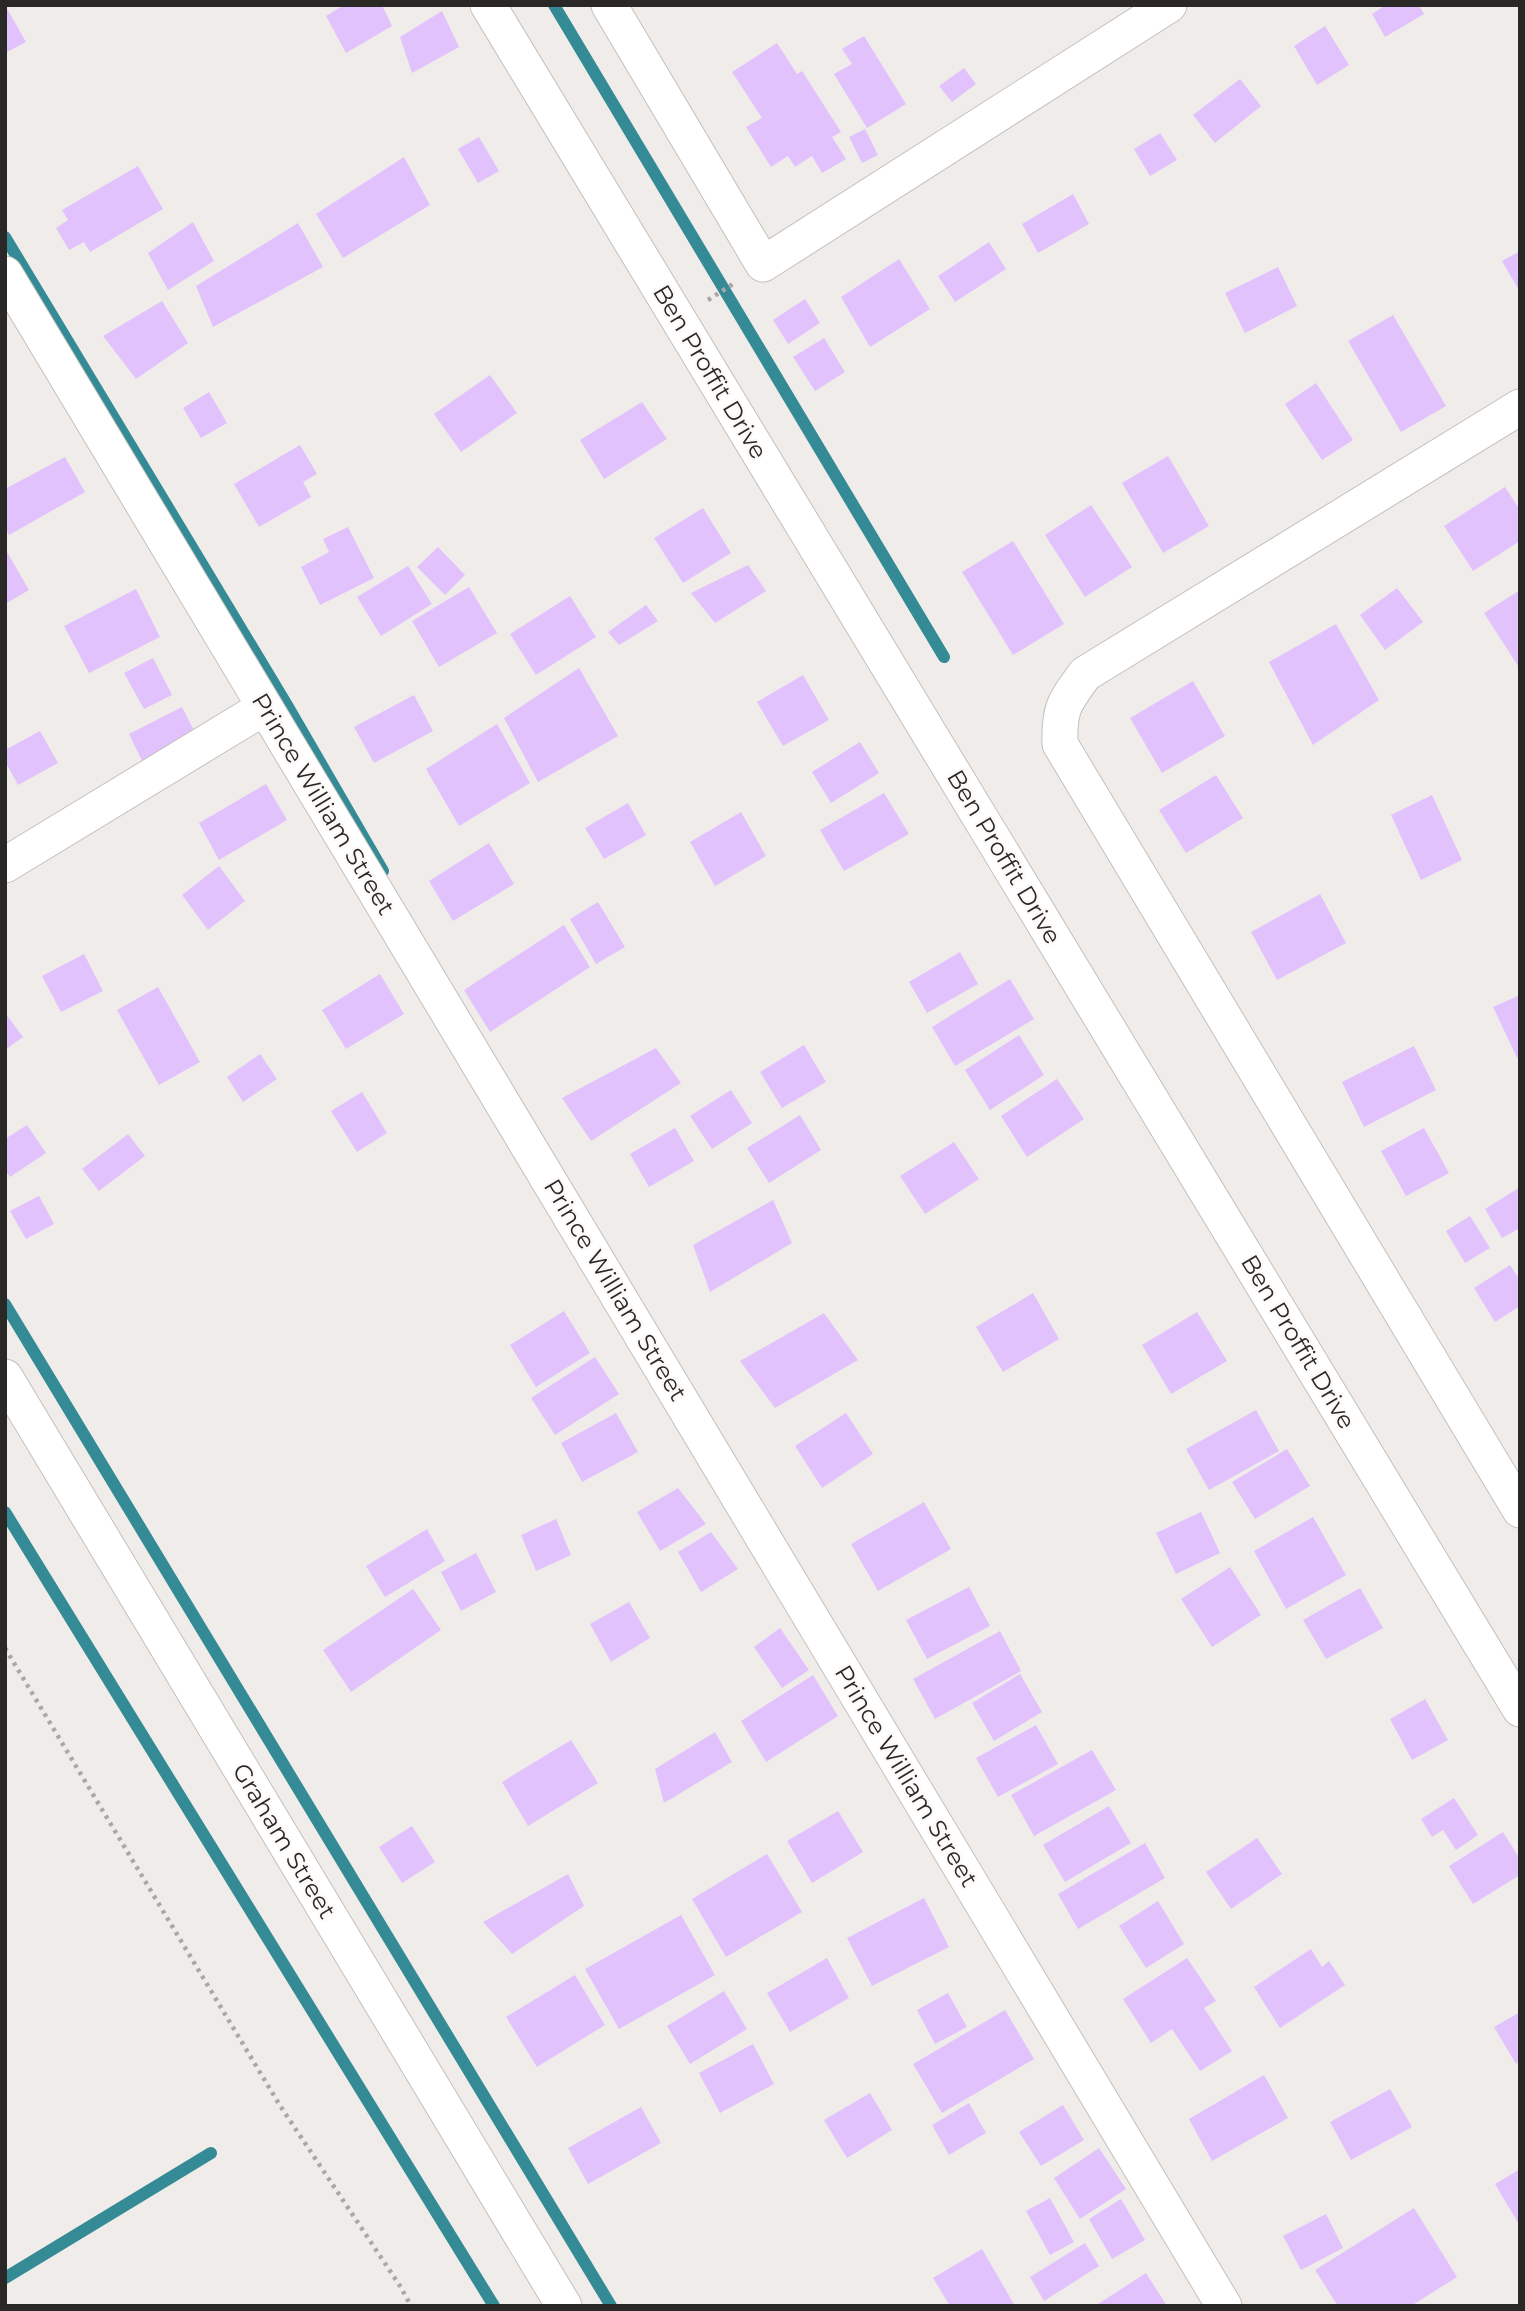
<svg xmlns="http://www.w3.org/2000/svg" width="1525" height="2311" font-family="Montserrat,sans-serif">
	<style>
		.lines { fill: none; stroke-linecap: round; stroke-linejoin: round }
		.stream { stroke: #348b96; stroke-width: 12 }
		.building { fill: #e2c2fd }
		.street-casing { stroke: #c3c0bd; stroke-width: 37 }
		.path { stroke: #aaa7a5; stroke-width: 4.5; stroke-dasharray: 3.5 5; stroke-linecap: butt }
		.street { stroke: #fff; stroke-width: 35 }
		.labels { text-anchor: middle; stroke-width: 5; stroke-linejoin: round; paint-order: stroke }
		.street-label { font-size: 24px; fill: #2a2827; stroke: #fdf9f7 }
	</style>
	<rect width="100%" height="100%" fill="#f0ecea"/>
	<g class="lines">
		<path class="stream" d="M554 5 944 657
			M5 237 287 705 383 871
			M5 1304 611 2306
			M5 1512 494 2306
			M5 2278 211 2153"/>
	</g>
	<path class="building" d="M5 5 26 42 5 53Z
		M344 5H382L392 26 346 53 326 16Z
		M1386 5H1419L1424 14 1385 37 1372 14Z
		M442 11 459 47 412 73 400 37Z
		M1325 26 1349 65 1317 85 1294 46Z
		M864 36 906 104 867 128 834 74 852 64 842 49Z
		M777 43 797 74 802 71 841 132 832 137 846 159 822 173 812 156 795 167 788 156 771 167 746 127 762 118 732 72Z
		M964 68 976 84 952 102 939 86Z
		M1240 79 1261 106 1215 143 1193 115Z
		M865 129 878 155 862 163 849 137Z
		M1160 133 1177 160 1150 176 1134 149Z
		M479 137 499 171 478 183 458 149Z
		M404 157 430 205 343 258 316 214Z
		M138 166 163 209 90 252 84 242 69 250 56 228 68 220 62 210Z
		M1073 194 1089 224 1038 253 1022 224Z
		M193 222 214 261 168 290 148 253Z
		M298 223 323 267 213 327 196 286Z
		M989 242 1006 269 955 302 938 276Z
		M1520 251V292L1502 261Z
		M899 259 930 309 870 347 841 297Z
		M1278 267 1297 306 1245 333 1225 293Z
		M805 299 820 323 788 344 773 320Z
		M162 301 188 343 136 379 103 336Z
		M1393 315 1446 406 1401 432 1348 341Z
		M824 338 845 372 815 391 793 357Z
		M490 375 517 413 461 452 434 414Z
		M1316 383 1353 440 1322 460 1285 404Z
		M209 392 227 423 201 438 183 408Z
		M642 402 667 439 604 479 580 440Z
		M300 445 317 474 303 482 311 497 259 527 234 484Z
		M1168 456 1209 526 1163 553 1122 483Z
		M65 457 85 492 9 535 5 528V489Z
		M1505 487 1520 510V541L1473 571 1444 526Z
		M1091 505 1132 567 1085 597 1045 535Z
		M703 508 731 553 683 583 654 538Z
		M348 527 374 578 320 605 301 567 329 552 323 539Z
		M1013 541 1064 624 1013 655 962 572Z
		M438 547 465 575 445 595 417 567Z
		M7 552 29 590 5 604V553Z
		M748 565 766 591 715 623 691 593Z
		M408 566 432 604 381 636 357 597Z
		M469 587 497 633 439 667 412 621Z
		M1397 588 1423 622 1385 650 1360 615Z
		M136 589 160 637 89 673 64 626Z
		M1520 590V669L1484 613Z
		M570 596 596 637 536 675 510 634Z
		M646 605 658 621 619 645 608 632Z
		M1336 624 1379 700 1313 745 1269 662Z
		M153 658 172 695 144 709 124 673Z
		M579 668 618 736 538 782 504 718Z
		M803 675 829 720 783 746 757 702Z
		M1193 681 1225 736 1162 773 1130 718Z
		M414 695 433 731 374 763 354 727Z
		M182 707 200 742 147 771 129 734Z
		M497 724 530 783 459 826 426 769Z
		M40 731 58 763 18 785 5 761V750Z
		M860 742 879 773 831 803 812 772Z
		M1216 775 1243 818 1186 853 1159 810Z
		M266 784 287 820 219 860 199 823Z
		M884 793 909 834 844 871 820 830Z
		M1432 795 1462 860 1421 880 1391 815Z
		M628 803 646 835 604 859 585 828Z
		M741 812 766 856 715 886 690 842Z
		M489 843 514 884 453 921 429 881Z
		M219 866 245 901 208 930 182 895Z
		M1320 894 1346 943 1277 980 1251 932Z
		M598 902 625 947 596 964 570 919Z
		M564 925 590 967 490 1032 464 990Z
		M960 952 978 984 927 1013 909 982Z
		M84 954 103 991 61 1012 42 976Z
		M380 974 404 1014 346 1049 322 1010Z
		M1010 979 1034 1019 955 1066 932 1027Z
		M158 987 200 1062 159 1085 117 1010Z
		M1520 995V1064L1493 1007Z
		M5 1013 23 1037 5 1050Z
		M1019 1035 1044 1075 990 1110 965 1070Z
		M804 1045 826 1082 782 1108 760 1072Z
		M1414 1046 1436 1090 1364 1127 1342 1082Z
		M656 1048 681 1083 591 1141 562 1098Z
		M260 1054 277 1079 243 1102 227 1077Z
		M1057 1079 1084 1119 1027 1157 1001 1116Z
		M731 1090 752 1123 712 1149 690 1116Z
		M362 1092 387 1133 357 1152 331 1111Z
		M800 1115 821 1150 769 1183 747 1148Z
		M27 1125 46 1153 10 1177 5 1170V1139Z
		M675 1128 694 1161 649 1187 630 1154Z
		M1424 1128 1449 1173 1406 1196 1381 1151Z
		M128 1134 145 1156 99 1191 82 1169Z
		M954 1142 979 1179 925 1214 900 1176Z
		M1520 1187V1228L1502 1238 1485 1209Z
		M39 1196 54 1224 26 1239 10 1211Z
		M773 1200 792 1243 710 1292 693 1245Z
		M1470 1216 1490 1248 1465 1263 1446 1231Z
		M1510 1265 1520 1280V1306L1495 1322 1474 1288Z
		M1033 1293 1059 1339 1003 1372 976 1327Z
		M564 1311 590 1353 536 1387 510 1345Z
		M1197 1312 1227 1361 1171 1394 1142 1345Z
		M824 1313 858 1360 775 1408 740 1361Z
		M595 1357 619 1394 555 1435 531 1398Z
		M1256 1410 1279 1451 1209 1490 1186 1449Z
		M616 1413 638 1452 582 1482 561 1443Z
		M846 1413 873 1454 822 1488 795 1446Z
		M1287 1449 1310 1486 1255 1519 1232 1482Z
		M678 1488 706 1524 660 1551 637 1512Z
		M924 1502 951 1549 878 1591 851 1544Z
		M1201 1512 1220 1553 1176 1574 1156 1533Z
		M1313 1517 1346 1575 1286 1609 1254 1551Z
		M556 1519 571 1555 536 1571 521 1535Z
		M427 1529 445 1561 385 1597 366 1566Z
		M711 1532 738 1569 701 1592 678 1552Z
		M476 1553 496 1592 461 1611 441 1572Z
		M1230 1567 1261 1615 1212 1647 1181 1599Z
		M969 1587 990 1626 927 1659 906 1620Z
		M1360 1588 1383 1628 1326 1659 1303 1620Z
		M413 1589 441 1630 351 1692 323 1650Z
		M629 1602 650 1638 611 1662 590 1624Z
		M780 1628 809 1670 782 1688 754 1647Z
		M1000 1631 1021 1671 935 1719 913 1679Z
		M1020 1674 1042 1712 994 1741 972 1703Z
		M813 1675 838 1716 766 1762 741 1721Z
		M1425 1699 1448 1740 1412 1760 1390 1719Z
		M1036 1725 1058 1764 998 1797 976 1758Z
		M715 1732 732 1762 664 1803 655 1769Z
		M571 1740 598 1783 528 1826 502 1782Z
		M1092 1750 1116 1790 1034 1836 1011 1795Z
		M1454 1798 1478 1835 1456 1850 1443 1830 1432 1837 1421 1819Z
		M1109 1806 1131 1843 1065 1882 1043 1845Z
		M838 1811 863 1852 812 1883 787 1841Z
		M412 1826 435 1862 402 1883 379 1847Z
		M1503 1832 1520 1859V1875L1473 1904 1449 1866Z
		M1257 1838 1282 1874 1231 1909 1206 1872Z
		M1145 1843 1165 1878 1078 1929 1058 1894Z
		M767 1854 802 1912 726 1957 692 1899Z
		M568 1874 584 1906 512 1954 483 1922Z
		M924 1898 949 1947 872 1986 847 1938Z
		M1158 1901 1184 1944 1146 1968 1119 1926Z
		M681 1915 715 1975 619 2029 585 1969Z
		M1311 1949 1322 1967 1329 1961 1345 1985 1280 2028 1254 1987Z
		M827 1958 849 1998 790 2032 767 1993Z
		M1187 1958 1216 2001 1204 2008 1232 2051 1200 2071 1172 2029 1151 2043 1123 1999Z
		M575 1975 605 2025 537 2067 506 2017Z
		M724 1991 747 2029 690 2064 667 2026Z
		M948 1993 967 2027 935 2044 917 2010Z
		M1005 2010 1034 2059 942 2113 913 2064Z
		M1520 2012V2061L1516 2064 1494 2027Z
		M753 2044 774 2084 720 2113 699 2073Z
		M1264 2075 1288 2118 1212 2161 1189 2119Z
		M1390 2089 1412 2127 1351 2160 1330 2122Z
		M870 2093 892 2130 847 2158 824 2120Z
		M969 2103 986 2133 949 2155 932 2125Z
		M1063 2105 1084 2140 1041 2166 1019 2132Z
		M641 2107 661 2143 588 2184 568 2148Z
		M1099 2148 1126 2189 1080 2219 1054 2178Z
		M1520 2169V2226L1495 2184Z
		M1050 2198 1074 2242 1050 2255 1026 2211Z
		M1121 2199 1145 2240 1112 2259 1089 2219Z
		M1414 2208 1457 2277 1411 2306H1338L1315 2270Z
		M1326 2214 1343 2248 1301 2270 1283 2236Z
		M1085 2243 1099 2266 1044 2301 1030 2277Z
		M982 2249 1015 2306H950L933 2278Z
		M1146 2273 1167 2306H1095Z"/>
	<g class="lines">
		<g class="street-casing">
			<path id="street" d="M488 5 1520 1709
				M609 5 763 264 1169 5
				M5 274 1224 2306
				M1520 407 1085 674C1064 703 1059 708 1060 744L1520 1510
				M5 865 265 707
				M5 1377 564 2306"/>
		</g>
		<path class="path" d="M708 300 733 284
			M5 1648 279 2104 400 2286 411 2306"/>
		<use href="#street" class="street"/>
	</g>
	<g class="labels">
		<g class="street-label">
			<text transform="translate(710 372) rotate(59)" y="8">Ben Proffit Drive</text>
			<text transform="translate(323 804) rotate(59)" y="8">Prince William Street</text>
			<text transform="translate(1004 857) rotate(59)" y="8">Ben Proffit Drive</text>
			<text transform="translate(615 1290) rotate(59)" y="8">Prince William Street</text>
			<text transform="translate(1298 1342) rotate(59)" y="8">Ben Proffit Drive</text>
			<text transform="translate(906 1776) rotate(59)" y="8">Prince William Street</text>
			<text transform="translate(284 1841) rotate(59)" y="8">Graham Street</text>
		</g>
	</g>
	<rect width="1525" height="2311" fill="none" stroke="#2a2827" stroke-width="14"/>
</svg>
